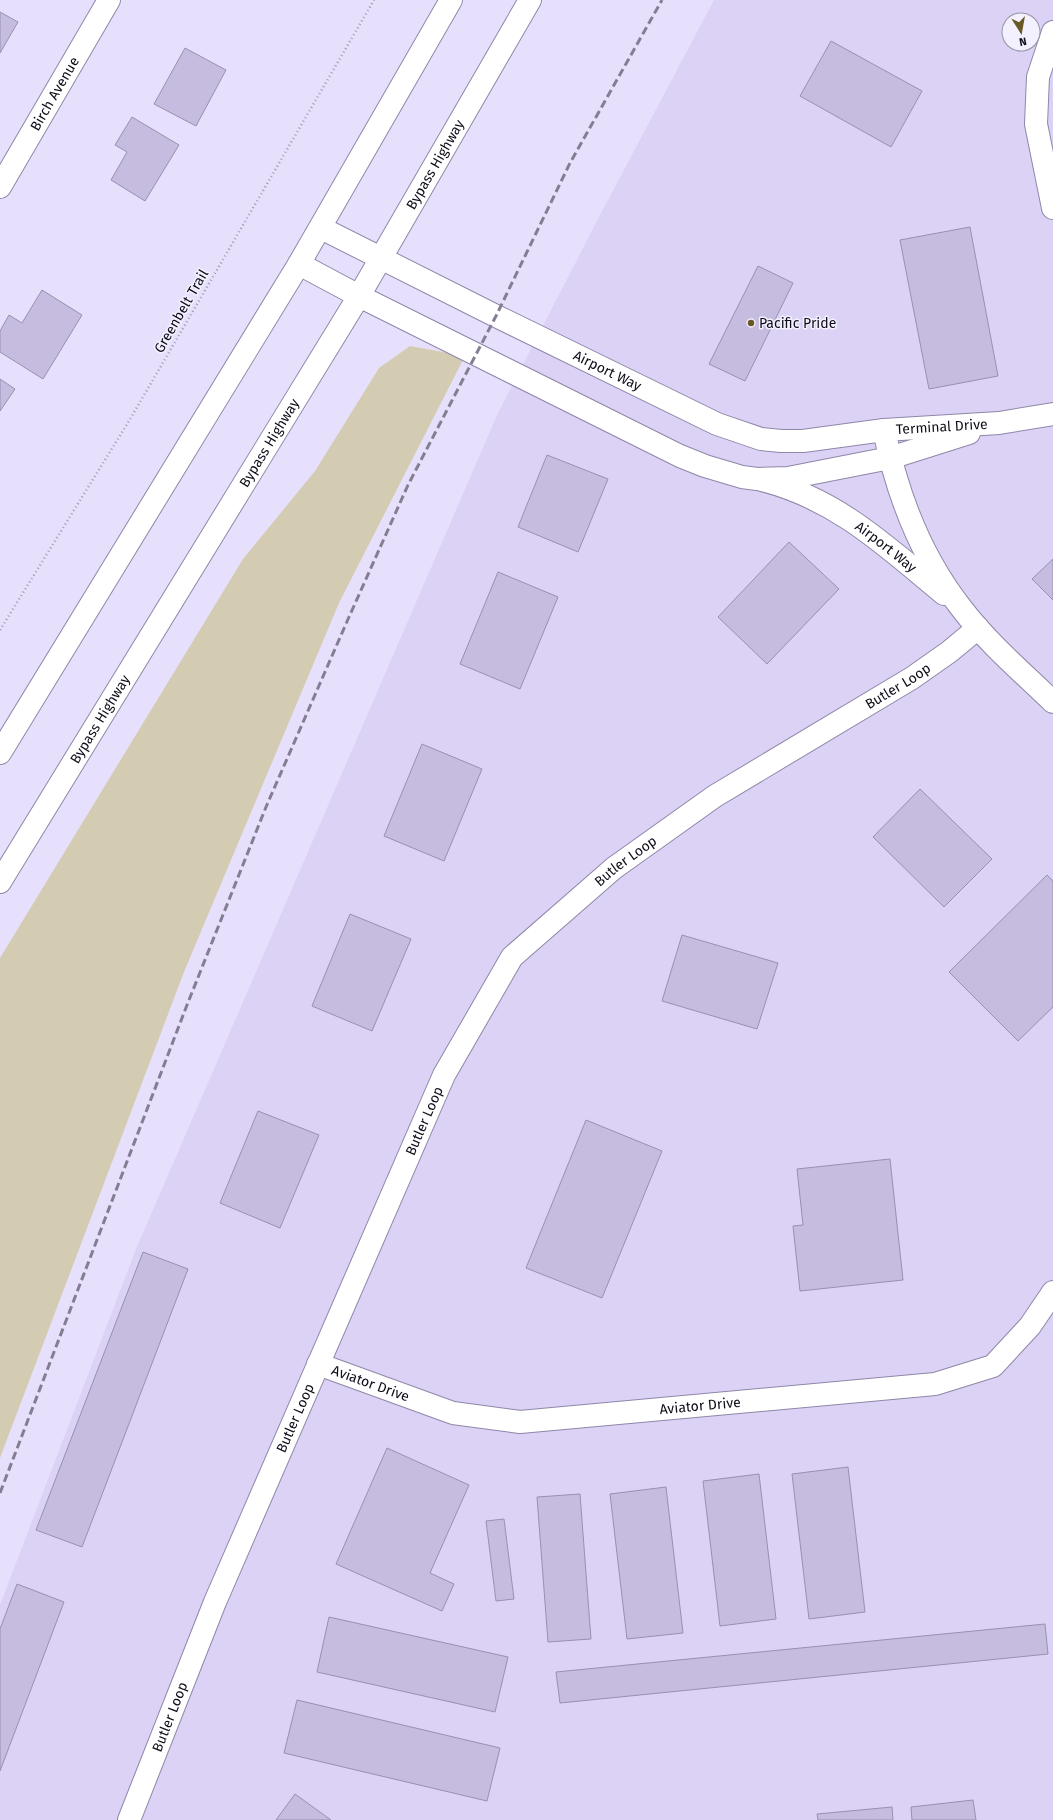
<svg xmlns="http://www.w3.org/2000/svg" width="1053" height="1820" font-family="'Fira Sans',sans-serif">
	<style>
		.built { fill: #dbd2f5; fill-rule: evenodd }
		.green { fill: #d4ccb2 }
		.building { fill: #c5bcdf; stroke: #9890b1 }
		.lines { fill: none; stroke-linecap: round; stroke-linejoin: round }
		.minor-casing { stroke: #8f87a8; stroke-width: 24 }
		.tertiary-casing { stroke: #8f87a8; stroke-width: 24 }
		.trunk-casing { stroke: #8f87a8; stroke-width: 24 }
		.path { stroke: #a09bb2; stroke-width: 2.5; stroke-dasharray: 1 3; stroke-linecap: butt }
		.minor { stroke: #fff; stroke-width: 22 }
		.tertiary { stroke: #fff; stroke-width: 22 }
		.trunk { stroke: #fff; stroke-width: 22 }
		.rail { stroke: #837e93; stroke-width: 3; stroke-dasharray: 8 4; stroke-linecap: butt }
		.poi-dot { fill: #675926; stroke: #f3f0ff; stroke-width: 1.5 }
		.labels { text-anchor: middle; stroke-width: 3; stroke-linejoin: round; paint-order: stroke }
		.street-label { font-size: 14px; fill: #100d19; stroke: #f3f0ff }
		.poi-label { font-size: 14px; fill: #100d19; stroke: #f3f0ff; text-anchor: start }
	</style>
	<rect width="100%" height="100%" fill="#e7e0fd"/>
	<path class="built" d="M714 0H1053V1820H0V1605L136 1249 498 413 599 217ZM1009 20H1033V44H1009Z"/>
	<path class="green" d="M410 346 465 356 339 603 184 972 0 1458V958L243 559 315 471 379 368Z"/>
	<path class="building" d="M0 12 18 22 0 53Z
		M831 41 922 91 891 147 800 96Z
		M185 48 226 70 196 126 154 104Z
		M132 117 179 145 145 201 111 180 127 152 115 145Z
		M970 227 998 376 929 389 900 240Z
		M758 266 793 283 745 381 709 364Z
		M42 290 82 315 43 379 0 352V331L9 315 22 323Z
		M0 379 15 389 0 411Z
		M547 455 608 479 578 552 518 527Z
		M789 542 839 589 767 664 718 617Z
		M1053 559V600L1032 579Z
		M498 572 558 597 520 689 460 664Z
		M422 744 482 769 444 861 384 836Z
		M920 789 992 859 944 907 873 837Z
		M1047 875 1053 881V1007L1018 1041 949 972Z
		M350 914 411 939 372 1031 312 1006Z
		M682 935 778 963 757 1029 662 1001Z
		M258 1111 319 1135 280 1228 220 1203Z
		M586 1120 662 1151 602 1298 526 1268Z
		M890 1159 903 1280 800 1291 793 1226 803 1225 797 1169Z
		M143 1252 188 1269 82 1547 36 1530Z
		M387 1448 469 1485 430 1573 454 1584 442 1611 336 1564Z
		M848 1467 865 1612 809 1619 792 1474Z
		M759 1474 776 1619 720 1626 703 1481Z
		M666 1487 683 1633 627 1639 610 1494Z
		M580 1494 591 1639 548 1642 537 1497Z
		M504 1519 514 1599 496 1601 486 1521Z
		M17 1584 64 1602 0 1771V1629Z
		M329 1617 508 1657 495 1712 317 1672Z
		M1045 1624 1048 1654 560 1703 556 1672Z
		M297 1700 500 1748 487 1801 284 1753Z
		M295 1794 331 1820H276Z
		M973 1800 976 1820H912L911 1807Z
		M892 1807 893 1820H818L817 1814Z"/>
	<g class="lines">
		<g class="minor-casing">
			<g id="minor">
				<path d="M1053 32 1038 77 1036 124 1053 208"/>
				<path id="s1" d="M0 187 109 0"/>
				<path d="M884 430C897 494 921 557 962 609 988 643 1022 672 1053 702"/>
				<path id="s2" d="M762 480C837 499 886 546 944 594"/>
				<path id="s3" d="M318 1364 453 1413 520 1422 935 1384 993 1366 1030 1326 1053 1292"/>
				<path id="s4" d="M129 1820 215 1602 444 1075 512 957 614 868 715 796 912 678 949 652 978 628"/>
			</g>
		</g>
		<g class="tertiary-casing">
			<g id="tertiary">
				<path id="s5" d="M321 228 496 316 717 424 761 439 781 441H803L884 430 999 423 1053 414"/>
				<path d="M299 264 359 296 680 456 705 466 742 477 757 479 788 478 890 458 969 433"/>
			</g>
		</g>
		<g class="trunk-casing">
			<g id="trunk">
				<path d="M0 753 299 264 451 0"/>
				<path id="s6" d="M0 882 359 296 530 0"/>
			</g>
		</g>
		<path class="path" d="M0 630 129 421 374 0"/>
		<use href="#minor" class="minor"/>
		<use href="#tertiary" class="tertiary"/>
		<use href="#trunk" class="trunk"/>
		<path class="rail" d="M0 1493 187 1005 266 807 349 617 408 485 496 316 570 163 662 0"/>
	</g>
	<circle class="poi-dot" cx="751" cy="323" r="4"/>
	<g class="labels">
		<g class="street-label">
			<text dy="5" stroke="none"><textPath href="#s1" startOffset="108">Birch Avenue</textPath></text>
			<text dy="5" stroke="none"><textPath href="#s6" startOffset="839">Bypass Highway</textPath></text>
			<text transform="translate(181 311) rotate(-60)" y="5">Greenbelt Trail</text>
			<text dy="5" stroke="none"><textPath href="#s5" startOffset="320">Airport Way</textPath></text>
			<text dy="5" stroke="none"><textPath href="#s5" startOffset="670">Terminal Drive</textPath></text>
			<text dy="5" stroke="none"><textPath href="#s6" startOffset="515">Bypass Highway</textPath></text>
			<text dy="5" stroke="none"><textPath href="#s2" startOffset="142">Airport Way</textPath></text>
			<text dy="5" stroke="none"><textPath href="#s4" startOffset="1418">Butler Loop</textPath></text>
			<text dy="5" stroke="none"><textPath href="#s6" startOffset="191">Bypass Highway</textPath></text>
			<text dy="5" stroke="none"><textPath href="#s4" startOffset="1094">Butler Loop</textPath></text>
			<text dy="5" stroke="none"><textPath href="#s4" startOffset="759">Butler Loop</textPath></text>
			<text dy="5" stroke="none"><textPath href="#s3" startOffset="56">Aviator Drive</textPath></text>
			<text dy="5" stroke="none"><textPath href="#s3" startOffset="392">Aviator Drive</textPath></text>
			<text dy="5" stroke="none"><textPath href="#s4" startOffset="435">Butler Loop</textPath></text>
			<text dy="5" stroke="none"><textPath href="#s4" startOffset="111">Butler Loop</textPath></text>
		</g>
		<g class="poi-label">
			<text x="759" y="328">Pacific Pride</text>
		</g>
	</g>
	<g transform="translate(1021 32) rotate(169)"><circle r="19" fill="#f3f0ff" stroke="#9895a3"/>
	<path d="M0-3L7 15L0 10L-7 15Z" fill="#675926"/>
	<text y="-6" font-size="11" font-weight="bold" text-anchor="middle" fill="#100d19">N</text>
	</g>
</svg>
